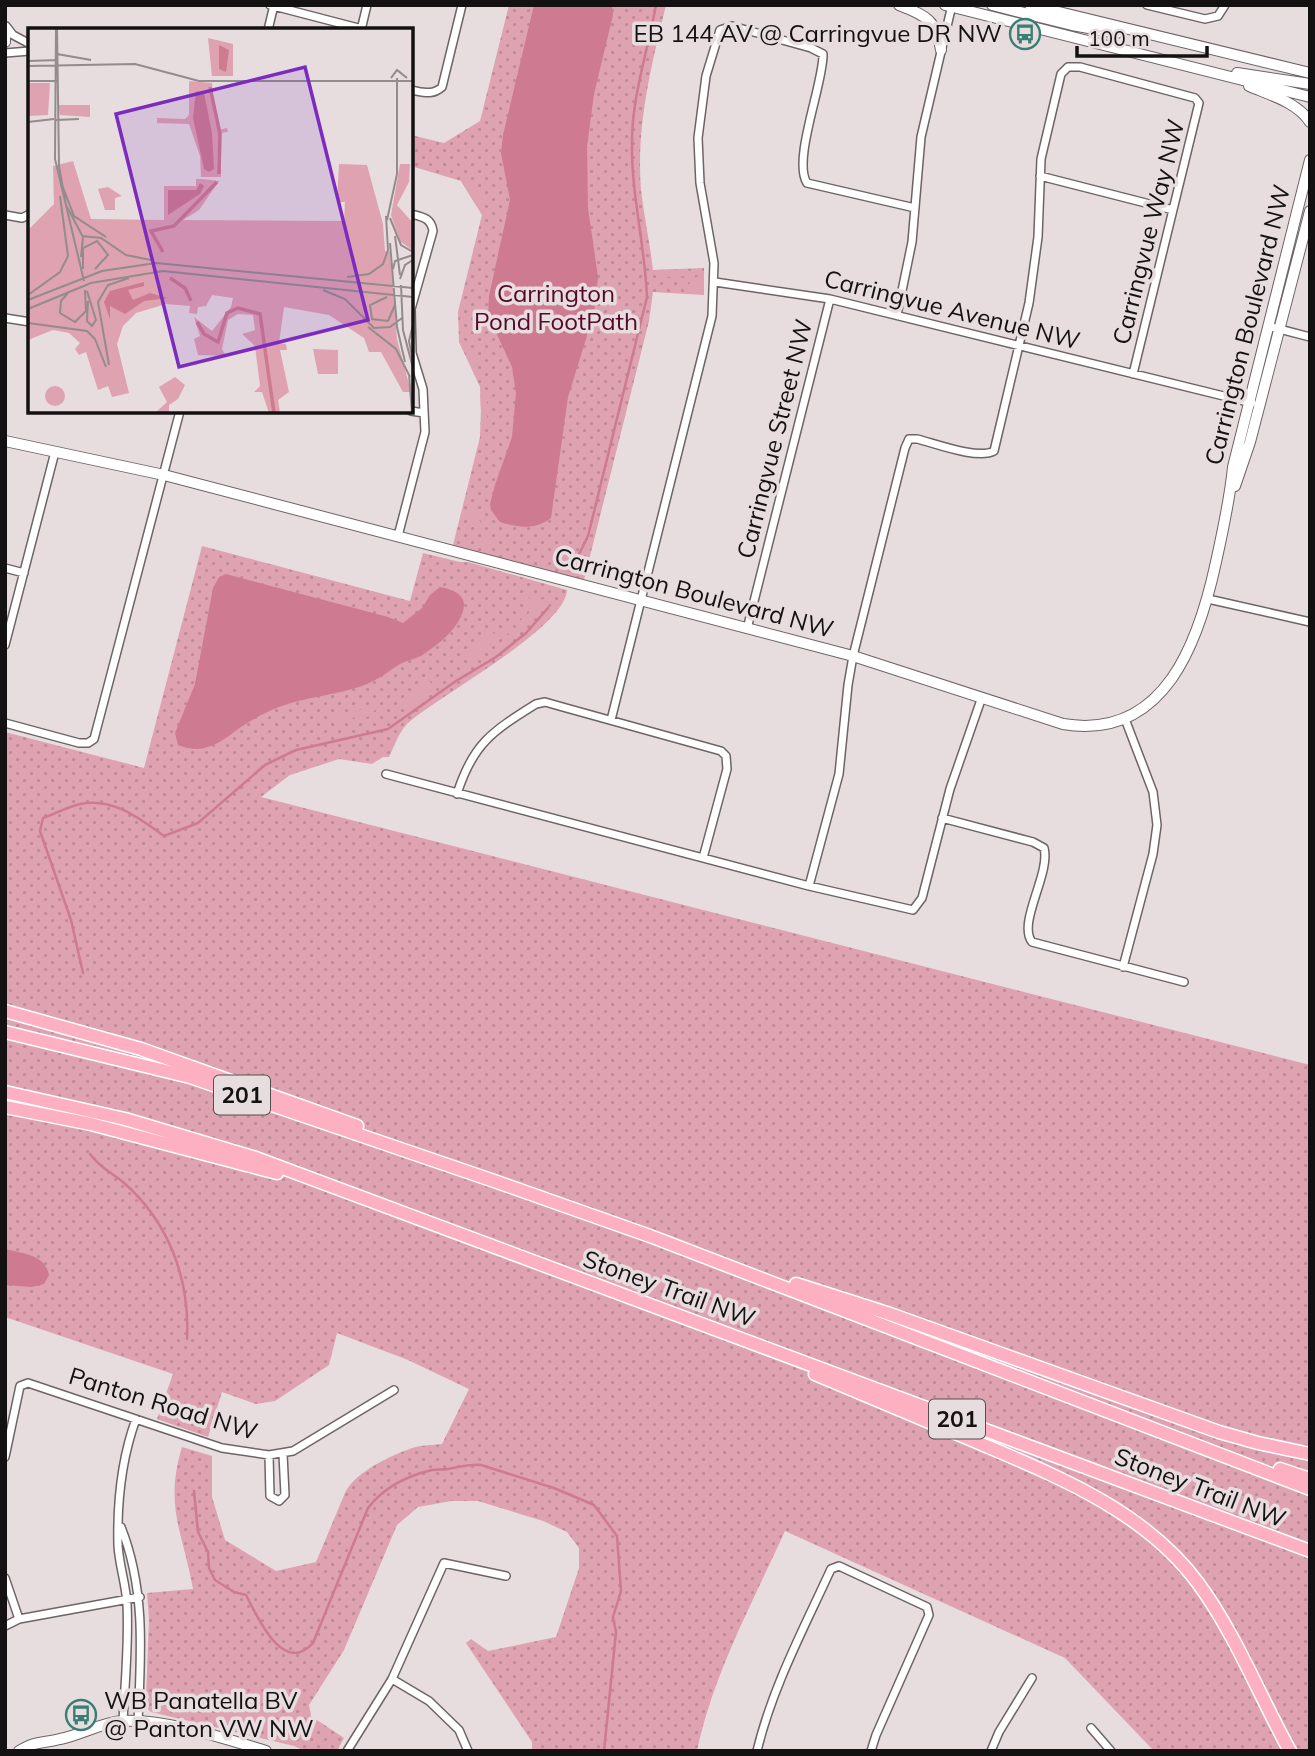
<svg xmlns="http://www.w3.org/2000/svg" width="1315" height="1756" font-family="Mulish,sans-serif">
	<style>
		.grass { fill: url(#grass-dots) }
		.garden { fill: #dfa2b1 }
		.water { fill: #ce7a90 }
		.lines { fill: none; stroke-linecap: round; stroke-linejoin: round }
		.stream { stroke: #ce7a90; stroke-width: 2.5 }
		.street-casing { stroke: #6d6466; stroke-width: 10 }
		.secondary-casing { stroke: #6d6466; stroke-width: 12 }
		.highway-casing { stroke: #fff; stroke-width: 15 }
		.street { stroke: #fff; stroke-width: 7 }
		.secondary { stroke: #fff; stroke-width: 10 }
		.highway { stroke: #fdb0c2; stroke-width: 12 }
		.labels { text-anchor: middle; stroke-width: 7; stroke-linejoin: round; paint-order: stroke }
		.shield { fill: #e7dcde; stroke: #534e4f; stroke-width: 2 }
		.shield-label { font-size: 23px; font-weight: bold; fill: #141112 }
		.poi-label { font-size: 24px; fill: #141112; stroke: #e7dcde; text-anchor: end }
		.street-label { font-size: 24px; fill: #141112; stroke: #e7dcde }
		.park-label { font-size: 24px; fill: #550827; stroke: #e7dcde }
		.inset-river { fill: none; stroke: #ce7a90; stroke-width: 3.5 }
		.inset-road { fill: none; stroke: #938b8c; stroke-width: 2 }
		.view { fill: #7b2cbf; fill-opacity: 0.15; stroke: #7b2cbf; stroke-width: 3.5 }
		.inset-edge { fill: none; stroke: #141112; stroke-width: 3.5 }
	</style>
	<defs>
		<pattern id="grass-dots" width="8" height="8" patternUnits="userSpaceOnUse" patternTransform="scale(1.75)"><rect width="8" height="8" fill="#dfa2b1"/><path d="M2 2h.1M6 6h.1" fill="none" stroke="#be8a97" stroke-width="1.8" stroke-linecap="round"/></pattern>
	</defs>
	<rect width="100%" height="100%" fill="#e7dcde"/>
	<path class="grass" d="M509 5H666C651 67 636 126 641 190 644 217 650 243 653 270L704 268V295L653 292 649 321 584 580H576L471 552 453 545 480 437 481 409 480 387 459 342 458 312 482 215 461 181 411 166V135L444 143 480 121Z
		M202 546 410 601 423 553 460 562H468L567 590C565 629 437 696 407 724 399 732 394 747 389 757H383L372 764 339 759 290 775 261 797 1310 1065V1751H1154L1065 1658 785 1531C753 1602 713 1674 697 1751H532V1742L466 1643 471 1639 488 1651 556 1637 579 1568V1548L567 1532 543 1521 478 1501H451L418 1507 397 1525 344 1650 309 1705 311 1716 344 1738 337 1751H305L294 1746 151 1712 146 1707V1699L149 1619 147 1593 193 1589C183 1532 164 1507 182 1447L212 1456V1497L225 1540 276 1571 316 1562 345 1493C354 1472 398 1451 420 1446 427 1445 435 1445 442 1444L469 1389 408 1360 337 1333 329 1365 275 1401 256 1404 222 1392 208 1437 157 1419 173 1374 5 1317V732L144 768Z"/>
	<path class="garden" d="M466 178 471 181 482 199 479 207H477L461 181Z
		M687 269 686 275 677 278 655 275 654 270Z
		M704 275V295L687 292 686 287 696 277Z
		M463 339C473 347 479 356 475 369L459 342Z
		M480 395 486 396 488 408 486 426 482 427Z
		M470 509H475L483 529 494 538 491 547 482 545 484 534 476 522H467Z
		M525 597H528L534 602 542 599 548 600C537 607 530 621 517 627L516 624 529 613 528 603Z
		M512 626 515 628 504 637 493 642 472 660H466L468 652 481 641V632L490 630 495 634H502Z
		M429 681 432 684C430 696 420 701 410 708L401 704Z
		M374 702 381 705 367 717C357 714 349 721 336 721L339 716 363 709Z"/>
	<path class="water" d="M534 5H612L613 15 594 94 587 147 588 208 598 277 594 313 568 397 551 518C536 530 518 528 500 522L491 510 490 504 495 485 512 437 516 393 512 367 488 315 489 296 510 200 501 153 503 135Z
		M226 574 388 617 403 623 422 608 430 595 440 587C450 589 464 593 464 605 463 625 439 644 424 654 417 659 407 660 400 664 388 672 376 681 362 686 335 695 306 697 279 707 266 712 253 719 241 727 220 742 205 756 178 745L175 733 195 684 213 588 219 577Z
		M5 1249C23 1254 45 1254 49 1275L44 1284 32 1287 5 1285Z"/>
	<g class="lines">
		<path class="stream" d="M578 556 588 536 647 297C645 245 631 194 632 142 632 96 648 50 656 5
			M83 973 71 920 40 831 43 818C55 814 67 807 80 804 112 797 139 818 164 836L198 823 265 765 296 750 388 729 456 681 496 657 526 633 548 608
			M90 1154C99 1167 112 1173 123 1182 169 1222 190 1279 187 1339
			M194 1491 198 1532 208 1552 209 1568 215 1580 234 1592 246 1595C258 1618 283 1676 313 1643L368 1508C384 1487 406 1476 432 1470 437 1469 443 1470 448 1469 460 1467 469 1464 481 1465L554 1488 594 1505 617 1536 621 1591 613 1617 616 1632 604 1751"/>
		<g class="street-casing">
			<path id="street" d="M270 5 362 29
				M1147 5 1205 19 1218 16 1225 5
				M6 26 13 35 30 44
				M268 30 274 5
				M361 30 367 5
				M5 53 30 51
				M411 90C423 92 432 96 442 87L462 5
				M1040 176 1173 210
				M5 215 22 218 30 214
				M715 282 830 299 1252 403
				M897 315 912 242 921 137 952 5
				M5 318 30 322
				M1268 326 1310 337
				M411 411 424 413
				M398 536 425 432 423 389 412 353 411 309 433 231C431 218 423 217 411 214
				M5 568 24 573
				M1208 599 1310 622
				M747 629 830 299
				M5 645 55 452
				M611 720 712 316 714 263 700 183 698 138 706 76 720 30 732 26 811 48 823 54C824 82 792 160 807 183L915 208
				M5 723 79 743H88L94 739 180 411
				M386 774 809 886 913 910 922 898 950 789 982 697
				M457 794C473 743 493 731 536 704L545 702 559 706 721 751 726 756 727 769 703 858
				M942 818 1033 842 1044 848C1051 873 1017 923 1032 942L1184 982
				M809 886 839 774 848 685 853 656 905 448 909 439H917C934 443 978 460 994 451L1029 303 1038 237 1041 159 1061 74 1068 67H1080L1195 98 1199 103 1133 374
				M1123 967 1153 854 1157 825 1153 792 1125 719
				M269 1455 270 1496 279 1501 285 1495 283 1454
				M5 1457 20 1386 28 1383 222 1448 269 1455 293 1451 394 1390
				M121 1527C146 1590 141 1655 138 1722
				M5 1578 19 1619
				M5 1626 19 1619 140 1597
				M392 1679 429 1701 459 1730 468 1751
				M123 1721C125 1682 129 1643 127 1604 126 1584 119 1565 118 1545 117 1502 121 1460 136 1419
				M1091 1728 1111 1751
				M347 1751 392 1679 444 1563 506 1576
				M757 1751C772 1688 804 1628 831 1569L839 1566 927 1607 929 1615 876 1735 871 1751
				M991 1751 999 1732 1032 1678"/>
		</g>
		<g class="secondary-casing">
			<path id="secondary" d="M899 5C926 15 937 21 941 50
				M945 5 1310 97
				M992 5 1072 25 1117 33
				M1030 5 1310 73
				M5 28V42
				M1237 73 1310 84
				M1249 86C1270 95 1297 102 1310 122
				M5 441 164 475 853 656 1063 724C1165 741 1199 641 1216 562 1223 530 1230 499 1233 467L1310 160
				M1235 486 1250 442 1310 211
				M19 1751C37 1740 41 1744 60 1739 81 1735 100 1723 122 1721 163 1718 226 1739 266 1751"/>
		</g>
		<g class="highway-casing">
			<path id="highway" d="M5 1011 141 1049 357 1126
				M5 1032 190 1077 497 1182 650 1236 1310 1489
				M5 1092 125 1119 256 1158 1310 1551
				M5 1107 91 1124 277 1173
				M796 1284 890 1314 1219 1432 1258 1443 1310 1454
				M815 1374C867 1396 919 1418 972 1440 1054 1475 1143 1509 1198 1583 1236 1635 1259 1695 1290 1751
				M1280 1469 1310 1479"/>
		</g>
		<use href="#street" class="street"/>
		<use href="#secondary" class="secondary"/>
		<use href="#highway" class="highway"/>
	</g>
	<defs>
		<g id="bus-ring" transform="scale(1.575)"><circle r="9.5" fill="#e7dcde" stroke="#387e74" stroke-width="1.5"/><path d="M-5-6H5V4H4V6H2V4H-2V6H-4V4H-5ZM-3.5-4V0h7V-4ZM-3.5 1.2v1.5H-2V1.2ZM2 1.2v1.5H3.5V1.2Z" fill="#387e74"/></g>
	</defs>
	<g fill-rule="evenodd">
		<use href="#bus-ring" x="1025" y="34"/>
		<use href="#bus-ring" x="81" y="1715"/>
	</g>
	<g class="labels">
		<g class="shield">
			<rect x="214" y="1075.5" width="56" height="39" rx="5"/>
			<rect x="929" y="1399.5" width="56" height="39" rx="5"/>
		</g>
		<g class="shield-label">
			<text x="242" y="1103">201</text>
			<text x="957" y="1427">201</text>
		</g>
		<g class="poi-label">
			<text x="1002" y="42">EB 144 AV @ Carringvue DR NW</text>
			<text x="104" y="1709" text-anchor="start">WB Panatella BV<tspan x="104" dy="28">@ Panton VW NW</tspan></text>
		</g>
		<g class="street-label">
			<text transform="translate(1149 232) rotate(-76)" y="8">Carringvue Way NW</text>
			<text transform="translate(952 310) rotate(14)" y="8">Carringvue Avenue NW</text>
			<text transform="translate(1248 325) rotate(-76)" y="8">Carrington Boulevard NW</text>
			<text transform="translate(775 439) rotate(-76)" y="8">Carringvue Street NW</text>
			<text transform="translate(694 593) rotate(15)" y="8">Carrington Boulevard NW</text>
			<text transform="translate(669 1289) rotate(20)" y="8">Stoney Trail NW</text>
			<text transform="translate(163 1404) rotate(17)" y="8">Panton Road NW</text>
			<text transform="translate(1200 1488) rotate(21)" y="8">Stoney Trail NW</text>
		</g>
		<g class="park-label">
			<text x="556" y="302">Carrington<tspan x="556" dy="28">Pond FootPath</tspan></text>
		</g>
	</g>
	<g transform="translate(28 28)">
		<rect width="385" height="385" fill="#e7dcde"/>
		<path d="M180 10 205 16V48H184ZM161 53 184 55 187 91 191 102 199 100 200 104 192 105 193 149H173L172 128 161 96 129 95V90L157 91 161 87ZM0 55H22L20 87 0 88ZM30 77H62V89L32 87ZM45 133 63 191 136 192V158H168V151H175L191 153 171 182 155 192 316 193 317 174H309L311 136 339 137 355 196 357 223 362 224 369 311 383 364H375L353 324H341L336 310 301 287 256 279 251 315 258 316 259 322H252L261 364 250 372 252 385H241L234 364H226L232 358 227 318 214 306 227 302 225 287 210 286 200 292 194 321 198 328 170 327 166 311 172 308 166 289 184 303 203 279 205 270 184 267 178 278 170 279 169 286 161 285 162 278 138 276 108 285 95 298 89 316 101 365 84 369 80 358 70 362 58 324 51 327 47 321 52 315 41 305 25 302 0 312V202L26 176 25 138ZM372 136H382L381 154 369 177 385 195V223L372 213 363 187ZM80 159 94 168 87 170V182H77L70 161ZM285 321 310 322V346H290ZM147 349 157 357 150 371 141 377V385H127L139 374 131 359ZM17 368a10 10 0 1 1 20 0a10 10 0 1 1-20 0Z" fill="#dfa2b1"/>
		<path d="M191 17 201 22 198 44 191 41ZM168 63 176 65 184 105 186 141 181 144 176 141 165 90ZM172 155 176 158 172 166 140 187V162H168ZM116 254V258L100 262 105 272 122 265 140 270 116 273 97 286 82 278V291L76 274 82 263Z" fill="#ce7a90"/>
		<path class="inset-river" d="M182 59 192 106 191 146M135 224 123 203 146 198 189 154M142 250 157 260 163 273M169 294 176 306 190 314 199 285 210 280 232 286 246 385"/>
		<path class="inset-road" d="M28 0 27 131 56 253M29 0 31 138 38 177 55 209 53 229M29 26 63 32M0 33 30 32M0 38 107 36 171 53H385M363 50 369 42 379 50M0 53H30M28 92 51 91M0 94 26 91M34 157 46 188 78 209M362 190 373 217 385 224M359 192 369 146V50M54 208 73 210 98 227 123 232M367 208 372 247M362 215 369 299 377 334M55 241V220L69 213 80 227 67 241M365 241 367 233 385 227M319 249 341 246 355 236 360 222 358 188M372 251 377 237 385 232M373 257 375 302 385 340M295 262 317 271 346 300 362 299 374 290M59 263 68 292 64 298 59 293 60 273M40 265 33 273 32 285 47 294 58 283 57 262M0 267 32 244 40 228 32 168M359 269 342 277 344 291 360 293 367 277M0 272 74 243 128 235 385 260M0 281 63 255 135 243 385 269M0 295 59 303 67 311 78 339M385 297 381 313 385 333M340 299 368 321 382 349M81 337 70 274 80 257 101 250M381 346 384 385"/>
		<path class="view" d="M277 39 340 292 151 339 88 86Z"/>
		<rect width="385" height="385" class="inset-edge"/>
	</g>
	<rect width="1315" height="1756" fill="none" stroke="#141112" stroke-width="14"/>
	<path d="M1077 46v10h130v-10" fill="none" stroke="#141112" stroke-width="3.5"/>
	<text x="1088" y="46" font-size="21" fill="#141112" stroke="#e7dcde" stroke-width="5" paint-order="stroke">100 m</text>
</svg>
